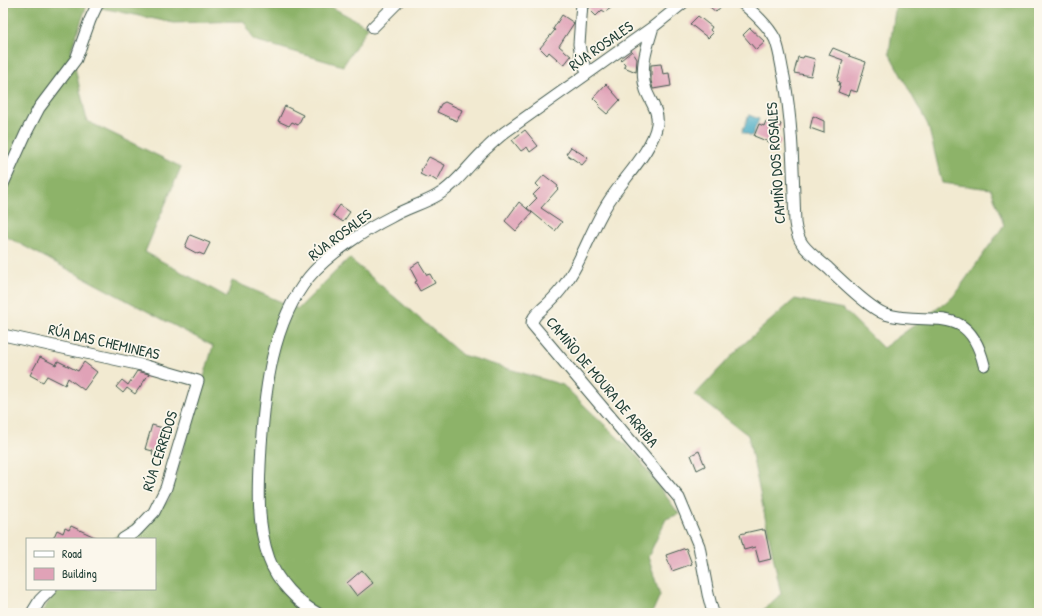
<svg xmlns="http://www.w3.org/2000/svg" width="1042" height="616" font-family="'Patrick Hand',sans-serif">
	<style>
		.forest { fill: #8db369; stroke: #56784e }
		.water { fill: #46abc5; stroke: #32747c }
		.building { fill: #e0a2b7 }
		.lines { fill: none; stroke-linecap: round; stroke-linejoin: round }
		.minor-casing { stroke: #3f574c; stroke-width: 13 }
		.minor { stroke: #fff; stroke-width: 11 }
		.labels { text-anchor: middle; stroke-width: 3.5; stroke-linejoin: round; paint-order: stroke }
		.street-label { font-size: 15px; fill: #1f3d34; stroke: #fbf7ec }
	</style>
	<rect width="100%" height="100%" fill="#fbf7ec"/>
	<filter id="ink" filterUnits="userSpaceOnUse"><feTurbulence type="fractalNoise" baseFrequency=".025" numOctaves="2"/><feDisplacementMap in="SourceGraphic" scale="8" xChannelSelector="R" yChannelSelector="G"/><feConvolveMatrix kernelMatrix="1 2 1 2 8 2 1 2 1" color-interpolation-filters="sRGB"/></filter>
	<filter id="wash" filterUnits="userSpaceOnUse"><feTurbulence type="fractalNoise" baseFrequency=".012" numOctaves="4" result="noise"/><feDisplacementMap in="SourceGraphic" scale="16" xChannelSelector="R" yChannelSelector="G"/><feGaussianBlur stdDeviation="0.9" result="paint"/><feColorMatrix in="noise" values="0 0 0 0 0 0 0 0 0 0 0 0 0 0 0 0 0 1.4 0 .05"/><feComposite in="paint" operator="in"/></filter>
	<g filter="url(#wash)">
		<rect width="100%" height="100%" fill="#f2ead1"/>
		<path class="forest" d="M3 3H324L368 27 343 66 254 40 244 21 174 23 87 5 71 50 87 121 181 167 145 252 227 297 232 281 298 309 349 258 462 355 563 385 637 456 679 514 666 519 648 557 660 595 652 613H41L54 594 59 589H155V539H112L168 501 213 346 3 235Z
			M896 3H1039V613H760L781 594 748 435 695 395 738 349 795 299 843 309 883 348 953 297 1004 225 991 189 942 183 928 125 889 53Z"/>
		<path class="water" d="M749 115 759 119 752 136 742 132Z"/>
		<g id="blocks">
			<path class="building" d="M589 3H609L608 4 611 8 605 12 602 10 596 16 589 9Z
				M705 3H724L716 12Z
				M562 15 574 23 559 46 571 56 564 65 549 52 547 55 540 48 555 30 553 29Z
				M698 16 712 27 710 30 713 33 708 38 690 24Z
				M750 28 765 42 756 50 743 35Z
				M833 48 850 55 849 56 866 62 857 92 850 90 848 96 838 92 840 86H839L840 82 837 81 843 60 829 55Z
				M632 51 637 59 636 72 624 67 625 64 621 60Z
				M804 56 815 59 811 76 794 73 798 57 803 58Z
				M661 64 663 74 669 73 671 86 653 89 651 81V65Z
				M606 84 620 100 607 114 599 107 600 105 593 98Z
				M445 102 462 110 457 121 437 112 441 104Z
				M285 106 303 115 298 125 292 122 289 126 278 121Z
				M813 116 824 121V133L810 128Z
				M771 120 781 124 776 137 781 140 779 146 754 136 759 124 764 126 766 121 770 123Z
				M525 130 538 146 530 152 527 147 521 151 512 140Z
				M571 147 588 158 582 165 566 154Z
				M429 157 445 165 437 181 429 176 428 178 420 174 422 171 421 170Z
				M544 175 558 186 557 188 558 189 541 208 562 222 555 231 527 208 537 198 533 195 540 188 536 184Z
				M519 202 532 213 516 231 505 221Z
				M340 205 350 212 343 222 333 215Z
				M190 235 210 243 204 255 199 253 198 254 185 247Z
				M419 262 427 275 430 274 435 283 420 291 415 282 417 281 410 268Z
				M40 357 56 365 58 361 78 371 84 362 97 372 84 390 68 378 65 385 47 376 43 382 30 375Z
				M137 371 149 374 135 394 127 388 123 393 116 387 122 380 128 385Z
				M152 425 163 428 162 433 166 434 159 457 152 455 153 451 145 449Z
				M699 451 705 466 697 470 691 455Z
				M71 526 99 539H53L57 530 63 533 65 528 69 530Z
				M762 529V530H765L771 559 759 562 755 547 744 550 740 534Z
				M686 548 692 564 672 571 666 555Z
				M362 570 373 583 357 596 347 583Z"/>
		</g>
	</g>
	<g filter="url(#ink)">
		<use href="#blocks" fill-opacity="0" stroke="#3f574c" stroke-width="1"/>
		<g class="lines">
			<g class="minor-casing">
				<path id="minor" d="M582 3 579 44 582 61 588 73
					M742 3C754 13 768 25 775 39 780 51 781 65 784 77 793 126 793 174 795 223 796 231 798 238 803 245 810 254 820 261 828 268 841 280 869 308 885 314 929 328 968 299 984 365
					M373 27 397 3
					M653 27C647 47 639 69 646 90 650 101 659 111 657 124 653 150 623 179 609 201 596 221 588 243 577 264 567 283 558 295 542 309 537 314 532 317 532 324L679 498 699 546 708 594 713 613
					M3 184 26 133 39 108 76 59 90 20 98 3
					M3 335 146 366 198 381 166 488 154 512 136 531 123 539
					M32 613 40 600 51 589
					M317 613C297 602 277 581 269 559 256 522 259 484 261 446 265 389 272 323 309 277 327 255 365 230 391 217 406 208 423 204 438 195 458 183 470 163 487 148 493 142 499 137 505 132L653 27 683 3"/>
			</g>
			<use href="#minor" class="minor"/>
		</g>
	</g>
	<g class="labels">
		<g class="street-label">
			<text transform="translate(601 46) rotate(-35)" y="5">RÚA ROSALES</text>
			<text transform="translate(776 163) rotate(-94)" y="5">CAMIÑO DOS ROSALES</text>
			<text transform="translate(340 235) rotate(-37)" y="5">RÚA ROSALES</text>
			<text transform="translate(104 342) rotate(13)" y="5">RÚA DAS CHEMINEAS</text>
			<text transform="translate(602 382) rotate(50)" y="5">CAMIÑO DE MOURA DE ARRIBA</text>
			<text transform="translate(160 451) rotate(-72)" y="5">RÚA CERREDOS</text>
		</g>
	</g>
	<rect width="1042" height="616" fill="none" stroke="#fbf7ec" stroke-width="16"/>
	<rect x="26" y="538" width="130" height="52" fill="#fbf7ec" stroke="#a3ada2"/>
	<rect x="34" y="551" width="20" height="6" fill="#ffffff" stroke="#a3ada2"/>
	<text x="62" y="558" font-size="12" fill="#1f3d34">Road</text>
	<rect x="34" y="568" width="20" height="12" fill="#e0a2b7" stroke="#a3ada2"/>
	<text x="62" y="578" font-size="12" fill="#1f3d34">Building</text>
</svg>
